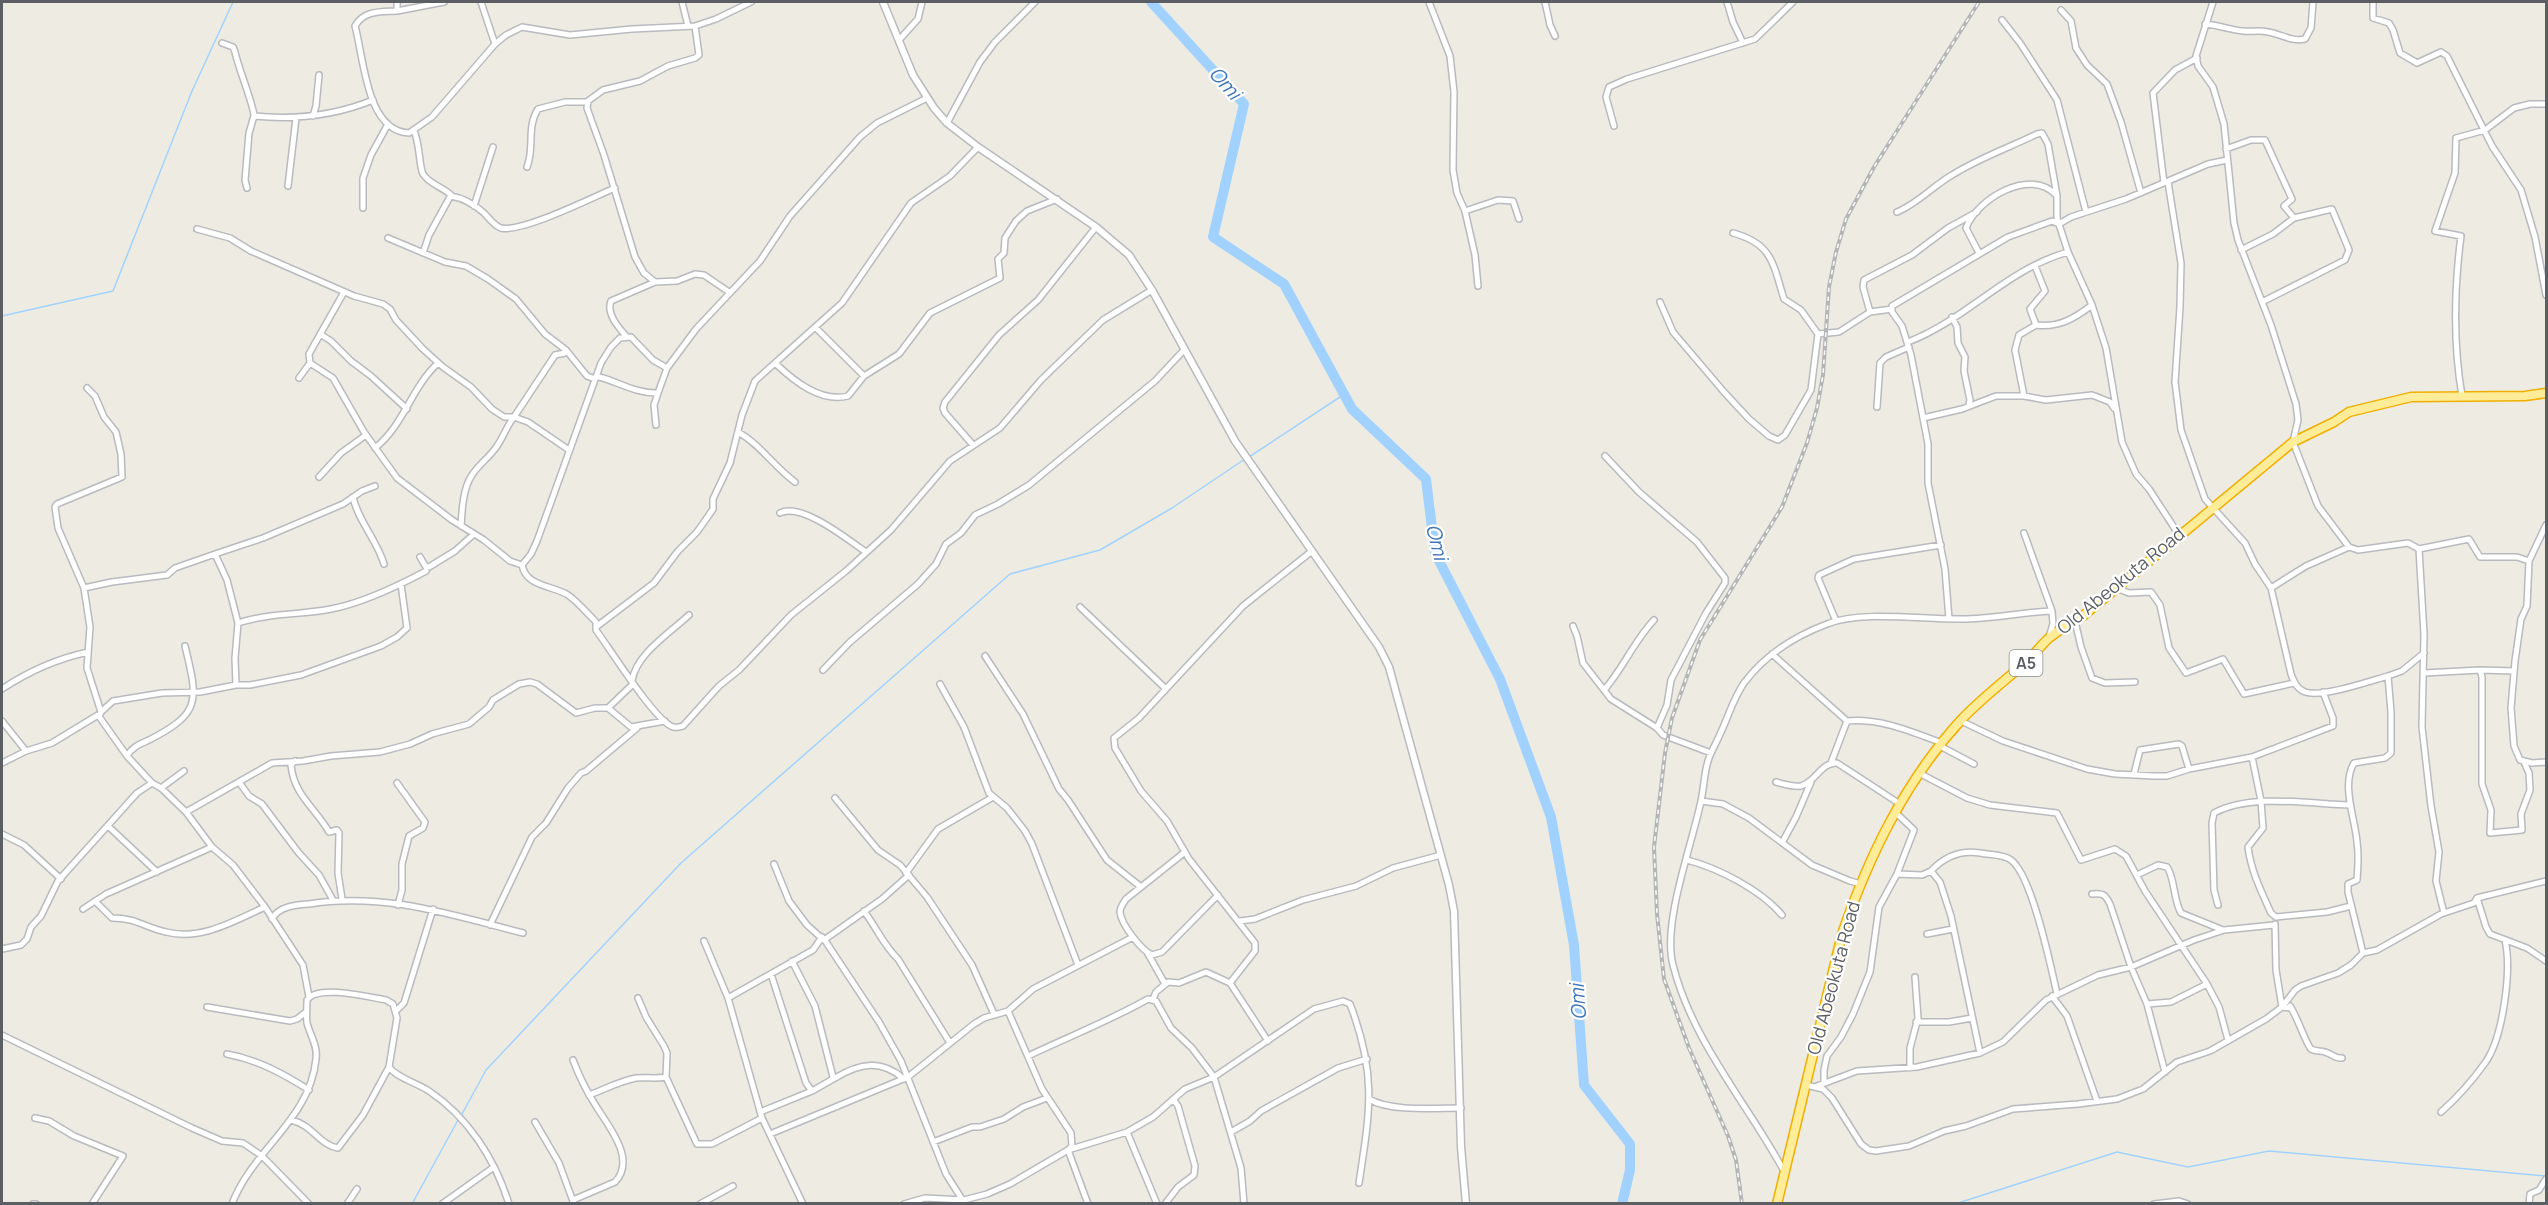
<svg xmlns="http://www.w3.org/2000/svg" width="2548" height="1205" font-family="Manrope,sans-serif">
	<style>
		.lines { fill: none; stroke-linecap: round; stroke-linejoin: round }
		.stream { stroke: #a1d2ff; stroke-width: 1.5 }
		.river { stroke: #a1d2ff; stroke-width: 10 }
		.minor-casing { stroke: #b8babf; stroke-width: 8 }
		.tertiary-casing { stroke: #b8babf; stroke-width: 9 }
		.trunk-casing { stroke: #f0af00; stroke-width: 11 }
		.minor { stroke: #fff; stroke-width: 5 }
		.tertiary { stroke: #fff; stroke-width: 6 }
		.trunk { stroke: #feec98; stroke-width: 8 }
		.rail-casing { stroke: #b4b5b5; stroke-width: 4 }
		.rail { stroke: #fff; stroke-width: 1.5; stroke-dasharray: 4.5; stroke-linecap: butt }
		.labels { text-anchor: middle; stroke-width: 4.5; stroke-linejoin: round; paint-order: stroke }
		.shield { fill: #fff; stroke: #8c8e92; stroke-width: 1.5 }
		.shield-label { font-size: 16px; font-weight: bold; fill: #5b5e63 }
		.street-label { font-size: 18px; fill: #5b5e63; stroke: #fff }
		.water-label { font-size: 20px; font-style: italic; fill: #4077ba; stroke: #fff }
	</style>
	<rect width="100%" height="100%" fill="#eeece2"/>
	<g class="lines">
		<path class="stream" d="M2 316 113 291 192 91 233 2
			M1249 457 1343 395
			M461 1116 486 1070 681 863 1010 574 1100 550 1172 508 1245 459
			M412 1204 458 1120
			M1955 1204 2117 1152 2188 1167 2269 1151 2546 1176"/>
		<path class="river" d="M1151 2 1244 104 1213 237 1284 284 1352 409 1426 479 1435 553 1500 679 1551 817 1574 945 1584 1085 1630 1144V1170L1622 1204"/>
		<g class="minor-casing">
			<path id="minor" d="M397 2V11C381 12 364 10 355 26 364 58 366 131 409 133L432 117 495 44 506 35 522 27 570 35 632 29 695 26 716 19 751 2
				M481 2 495 44
				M682 2 688 26
				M1429 2 1450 56 1454 92 1453 170 1457 193 1465 211 1475 255 1478 286
				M1545 2 1550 25 1555 36
				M1727 2 1733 22 1743 43
				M2213 2 2196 56 2198 66 2213 87 2224 124 2234 223 2238 240 2271 325 2296 404 2298 420 2293 442 2318 506 2349 547 2358 550 2408 543 2419 549
				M2373 2V18L2389 23 2393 30 2400 53 2417 63 2441 52 2447 56 2492 146 2521 190 2535 237 2546 295
				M2061 10 2071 21 2076 48 2087 65 2107 84 2121 122 2141 193
				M397 11 444 2
				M2002 20 2020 43 2057 100 2086 212
				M2205 24C2219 25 2230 30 2243 31 2251 32 2260 30 2268 32 2281 34 2291 42 2305 39L2311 28 2313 2
				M695 26 699 55 695 58 668 66 640 81 603 90 588 101 587 108 604 155 635 257 644 273 655 282 677 281 695 274 704 275 729 292
				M899 40 918 19 922 2
				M222 43 233 47 235 52C238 67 254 106 254 116
				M313 116 316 106 319 75
				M947 123 980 62 995 42 1035 2
				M1614 126 1606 97 1609 87 1627 79 1755 39 1793 2
				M414 131C420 144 419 166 423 174 429 184 443 187 451 195L429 235 423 253
				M2226 149 2251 140H2265L2292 199 2284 206 2294 218 2332 209 2349 250 2345 260 2262 302
				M527 167C535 147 526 128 538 109L565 102H587
				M2168 182 2181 263 2180 307 2175 382 2181 430 2205 499 2245 543 2255 564 2271 588 2291 674C2294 682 2297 689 2305 692 2321 698 2370 681 2388 676L2391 712V753L2385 758 2354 763C2341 785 2355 818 2357 842 2359 855 2358 868 2357 880L2348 884V892L2363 953
				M2164 183 2153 93 2175 70 2197 58
				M288 186 296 118
				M247 188 245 180 249 133 254 116C295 120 334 116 373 100
				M451 196C463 198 475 205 484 213 489 218 494 226 501 228 522 233 593 197 615 188
				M474 206 493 147
				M363 208V178L371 155 388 124
				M1465 211 1498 200 1513 201 1519 219
				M1897 212C1917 204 1933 186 1952 175 1979 158 2008 148 2037 134L2042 133 2048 144 2057 196V218L2068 252 2092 305 2106 348 2122 442 2136 474 2149 489 2179 535
				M197 229 230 238 251 251 354 296 383 304 390 309 396 320 423 349 443 367 471 387 492 409 504 417H514L555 355 565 353 566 350
				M1733 233C1773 244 1773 264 1784 299L1801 310 1818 334 1839 332 1870 312 1892 309
				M388 238 445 262 466 266 488 279 516 299 545 334 566 350 587 376 595 379
				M2241 250 2273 234 2294 218
				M1979 253 1966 228C1977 199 2030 167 2056 195
				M1660 302 1673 332 1724 392 1749 419 1769 436 1778 440 1785 435 1811 390 1818 334
				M1870 312 1863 287 1864 280 1912 255 1948 228 1977 212
				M1952 317 1957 327 1958 343 1965 357 1964 371 1970 400 1969 405
				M2036 325C2059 328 2075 318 2092 305
				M815 327 864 376
				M320 334 331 341 351 361 371 376 407 409
				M626 336C618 327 606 313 611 301L655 282
				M1908 342C1966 320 2007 269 2068 252
				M310 363 309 354 344 292
				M776 364C794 381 821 403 848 396L864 376 899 354 930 313 1000 278 998 259 1004 253 1005 238 1016 221 1027 211 1057 199
				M667 368 653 360 631 337 620 338 611 347 601 363 537 541 531 554 522 565C526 587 552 585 568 595 578 602 587 613 596 622V630C610 649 655 721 673 727 678 728 678 727 683 726L719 686 739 670 791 615 846 571 891 530 950 461 1000 428 1041 380 1103 320 1152 290
				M596 376C617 381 636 394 658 393L667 368 696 329 760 261 790 216 860 137 877 123 927 98
				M299 378 310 363 333 378 364 432 397 478 452 520 484 540 510 561 522 565
				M87 388 95 396 104 417 116 432 121 454 122 477 57 504 55 507 58 528 84 588 90 627 87 668 101 712 99 716
				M2024 396 2015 350 2019 335 2036 325 2030 309 2045 291 2035 266
				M2462 396C2453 343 2454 290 2461 236L2435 231 2455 173 2456 138 2485 130 2514 108 2530 104H2546
				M1877 407 1880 363 1886 357 1909 347
				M1923 418 1962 409 1996 396H2024L2046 400 2092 395 2110 402 2114 408
				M656 425 654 405 658 393
				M738 432C760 444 774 467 795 482
				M973 445 945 413 943 408 945 402 999 335 1038 300 1096 227
				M375 448C404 425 411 388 438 363
				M1605 456 1639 492 1697 542 1725 578V583L1706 613 1671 680 1667 705 1657 728
				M319 477 341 453 366 435
				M375 486 362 491 343 504 263 538 215 554 227 580 238 623C268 613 300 615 331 609 363 603 396 587 426 571
				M353 497C358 521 377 540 384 564
				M780 513C802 502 848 540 866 552
				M2546 525 2529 561 2527 606 2521 619 2515 661 2511 708 2514 746 2520 760 2532 763 2546 762
				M461 526C462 510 463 488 472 475 479 464 490 457 497 446 504 436 506 427 514 417L528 422 569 450
				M2024 533 2052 611
				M2419 549 2424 634 2422 727 2431 806 2439 852 2436 881 2444 913
				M2419 549 2469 539 2480 557H2517L2529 561
				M420 557 426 567H429L455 551 474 534
				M84 588 112 582 167 575 175 568 215 554
				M2116 588 2129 593 2151 592 2160 605 2169 648 2186 673 2223 659 2244 694 2294 683
				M2271 588 2306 566 2349 547
				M1080 607 1166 689
				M1949 619 1945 569 1928 483V444L1911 355 1902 326 1892 312V306L2008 237 2052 221 2059 224 2071 217 2126 199 2208 164 2227 160
				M1836 621 1818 578 1819 575 1854 559 1941 545
				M2075 621 2081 647 2092 678 2105 683 2135 682
				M1573 626 1577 636 1583 663 1611 699 1657 728 1663 735 1711 753
				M596 627 654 583 678 551 697 532 709 515 713 509V499L730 463 742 415 755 381 842 303 911 203 950 176 978 147
				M1772 654 1847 721C1881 718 1912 732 1942 743
				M985 656 1023 714 1059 789 1068 800 1107 860 1141 887
				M823 670 850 642 918 584 936 564 946 544 961 533 975 515 998 504 1029 485 1155 381 1184 350
				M2480 670 2482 677V784L2491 810 2490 833 2522 830 2521 814 2530 790 2529 773 2524 762
				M2424 673 2480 670 2514 671
				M2388 676 2402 671 2424 653
				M632 681C636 654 670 633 689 615
				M940 684 964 727 989 793 1007 808 1025 831 1032 844 1078 965
				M236 685 235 658 238 623
				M2 689C29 671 56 659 88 652
				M1605 689C1624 667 1634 641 1654 620
				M608 708 633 684
				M101 712 113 701 162 693 200 692 236 685H250L301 675 381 646 397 637 407 628 401 584
				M2 721 26 751
				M1961 721 2003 741 2087 769 2115 774 2154 776H2167L2189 769 2252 757 2333 726V718L2323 692
				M1940 746 1974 764
				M127 756C132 747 140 744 149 740 202 713 198 700 185 646
				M2252 757 2261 801 2263 828 2248 847C2251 871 2261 891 2271 913L2276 917
				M295 761 291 765C294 796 315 807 329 832L337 830 339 833 338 873 342 899
				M2 763 26 751 52 743 98 715 127 756 152 783 161 788 186 812 212 847 233 865 265 907 303 965 309 997
				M1831 763 1847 721
				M1919 773 1967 798 1990 805 2057 813 2081 860 2115 849 2126 856 2145 891 2207 984 2219 1007 2228 1040
				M2134 774 2140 750 2179 744 2182 746 2189 769
				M239 782 249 796 262 804 298 852 319 875 333 900
				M1776 782C1784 784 1793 787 1801 786 1816 782 1821 762 1837 763L1900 804
				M397 783 425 822 423 828 409 836 402 864V890L398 905
				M161 788 184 771
				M835 798 878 850 900 865 927 897 972 965 994 1014
				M1701 801 1723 804 1749 818 1812 865 1850 881 1861 884
				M186 812 272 763 303 761 331 756 380 752 410 744 432 734 469 724 489 707 493 700 519 684 530 682 537 684 576 713 595 708H608L631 727 665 721
				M108 826 157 872
				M2 834 24 845 61 879
				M1783 841 1796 817 1811 782
				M1185 852 1126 899C1123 904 1120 907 1120 912 1121 924 1141 950 1152 955L1162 952 1218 895
				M1687 860C1718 868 1761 890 1782 915
				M774 864 789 901 807 925 826 942 879 1022 901 1061 946 1174 965 1204
				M1931 871C1944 857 1961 850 1980 853 1989 855 2003 854 2011 860 2032 875 2051 967 2057 994
				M906 873 938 829 993 797
				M1897 874 1922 875 1931 871 1940 882 1951 916 1980 1053
				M2137 875 2158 865 2167 867C2175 878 2173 899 2181 913L2223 930
				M2092 894C2103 893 2105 894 2110 904L2131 967 2147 1004 2165 1072
				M2477 898 2486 927 2490 934 2527 948 2546 961
				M95 901 112 918C136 918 144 927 166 932 201 941 234 921 265 907
				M2218 905 2214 890 2212 823 2214 813C2252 793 2309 804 2350 805
				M83 909 106 894 212 847
				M864 911C876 927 884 946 898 959L950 1043
				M2276 917 2327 912 2351 906
				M272 919C279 906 296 905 309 904 384 892 452 915 523 933
				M1240 921 1255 919 1303 900 1356 886 1393 868 1441 855
				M2275 924 2276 970 2282 1007 2291 1008
				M490 925 532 837 546 823 568 788 581 773 586 771 637 728
				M1927 934 1953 929
				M824 940 882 899 909 875
				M704 941 728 998 762 1118 803 1204
				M2 949 21 945 27 939 31 927 41 916 58 881 137 793 152 783
				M1147 952 1165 984
				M792 961 815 1006 833 1077 835 1078C860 1063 881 1059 904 1079
				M771 974 806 1083 812 1091
				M2052 996 2067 1016 2097 1101
				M638 998 646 1017 664 1046 667 1053 666 1077 697 1144H712L762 1118
				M728 998 813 950 822 937
				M1153 999 1156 992 1168 982 1179 983 1206 972 1230 983
				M2147 1004 2171 1002 2207 984
				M2290 1006C2297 1016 2306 1044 2311 1049 2316 1052 2320 1050 2325 1052 2333 1054 2334 1059 2342 1058
				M207 1007 290 1021 297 1019 306 1012
				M397 1010 404 1003 433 909
				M1008 1011 1042 1089 1071 1133 1072 1146 1068 1150 1088 1204
				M1916 1022H1949L1972 1018
				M2 1035 192 1128 222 1141 243 1143 262 1156 309 1204
				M1268 1041 1230 983 1255 951V943L1189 859 1167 821 1141 791 1115 748 1114 738 1139 718 1243 606 1312 551
				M227 1054C258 1060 282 1073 309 1090
				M1028 1056C1068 1037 1109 1021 1148 999L1156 1001 1171 1028 1192 1048 1214 1077 1241 1168 1244 1204
				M1910 1068V1048L1918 1018 1915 977
				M1824 1083V1070L1827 1056 1841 1037 1853 1014 1870 972 1879 907 1897 874 1914 830 1895 812
				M1806 1085 1823 1089 1832 1098 1861 1144 1869 1150 1876 1151 1909 1146 1944 1131 1966 1126 2013 1109 2078 1104 2117 1099 2143 1089 2177 1062 2210 1051 2266 1019 2282 1007 2295 990 2301 986 2338 973 2351 965 2363 953 2377 950 2441 914 2474 903 2477 898 2546 881
				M1817 1086 1857 1071 1917 1067 1980 1053 2003 1042 2046 1000 2098 975 2131 967 2194 940 2224 930 2274 925
				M589 1095C605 1089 620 1081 636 1078 646 1077 655 1079 666 1077
				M1369 1099C1390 1112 1436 1108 1461 1108
				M760 1112 812 1091 835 1078
				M2441 1112C2457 1098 2472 1081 2485 1063 2503 1038 2512 970 2505 940
				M35 1118 49 1121 74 1136 123 1156 92 1204
				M291 1120C313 1125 319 1145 338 1148L363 1115 389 1067
				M535 1122 559 1163 574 1204
				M1127 1132 1157 1204
				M1231 1132 1250 1121 1261 1111 1338 1068 1367 1059
				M770 1134 908 1077 974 1024 984 1018 1008 1011 1033 989 1133 937
				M933 1142 972 1127H980L1004 1119 1023 1107 1047 1098
				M1784 1171C1747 1103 1692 1041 1673 965 1662 923 1692 845 1701 801 1704 788 1704 774 1708 761 1711 751 1717 742 1721 732 1729 715 1733 699 1744 683 1765 655 1795 636 1827 624 1863 610 1924 620 1962 619 1992 619 2022 612 2052 611L2053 624 2049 637
				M573 1200 615 1182C637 1159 608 1126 596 1106 587 1092 579 1076 573 1060
				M33 1204H36
				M232 1204C252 1150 310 1120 316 1059 318 1046 310 1035 307 1023 306 1016 307 1008 307 1000 317 984 369 997 386 1000L393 1004 397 1018 389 1067C397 1078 417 1083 429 1091 468 1117 495 1159 509 1204
				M347 1204 357 1189
				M442 1204 494 1167
				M700 1204 733 1186
				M904 1204 925 1198 964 1200 987 1194 1010 1184 1068 1150 1127 1132 1153 1117 1185 1089 1214 1077 1314 1009 1343 1001 1350 1004C1377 1074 1370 1111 1359 1183
				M1165 1204 1178 1187 1194 1175 1195 1166 1178 1106 1173 1099
				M2154 1204 2179 1201 2188 1204
				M2529 1204 2530 1194 2539 1190 2546 1179"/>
		</g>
		<g class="tertiary-casing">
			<path id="tertiary" d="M883 2 913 75 934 108 947 123 978 147 1096 227 1129 255 1152 290 1235 441 1379 647 1389 667 1449 885 1454 911 1461 1147 1466 1204"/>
		</g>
		<g class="trunk-casing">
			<path id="trunk" d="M1777 1204 1842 934C1869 856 1905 781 1962 719 1981 699 2003 682 2024 664 2034 656 2040 646 2049 638 2060 629 2073 622 2084 615L2293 442 2334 422 2349 412 2411 397 2525 396 2546 393"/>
		</g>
		<use href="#minor" class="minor"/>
		<use href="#tertiary" class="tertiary"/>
		<use href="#trunk" class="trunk"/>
		<g class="rail-casing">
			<path id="rail" d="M1742 1204 1736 1160 1728 1136 1689 1048 1664 979 1657 914 1654 847 1665 753 1672 718 1700 640 1782 507 1807 443 1817 408 1823 375 1829 287 1836 252 1846 219 1874 167 1979 2"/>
		</g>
		<use href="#rail" class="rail"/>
	</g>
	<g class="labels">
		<rect class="shield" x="2009.5" y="650" width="33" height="26" rx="4.5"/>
		<g class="shield-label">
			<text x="2026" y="669">A5</text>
		</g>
		<g class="street-label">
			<text transform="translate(2121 581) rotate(-39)" y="6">Old Abeokuta Road</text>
			<text transform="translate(1834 978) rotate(-75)" y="6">Old Abeokuta Road</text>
		</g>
		<g class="water-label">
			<text transform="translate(1225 83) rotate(48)" y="7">Omi</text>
			<text transform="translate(1437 542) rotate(76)" y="7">Omi</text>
			<text transform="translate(1578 1002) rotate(-94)" y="7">Omi</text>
		</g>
	</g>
	<rect width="2548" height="1205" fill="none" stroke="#5b5e63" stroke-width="6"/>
</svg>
